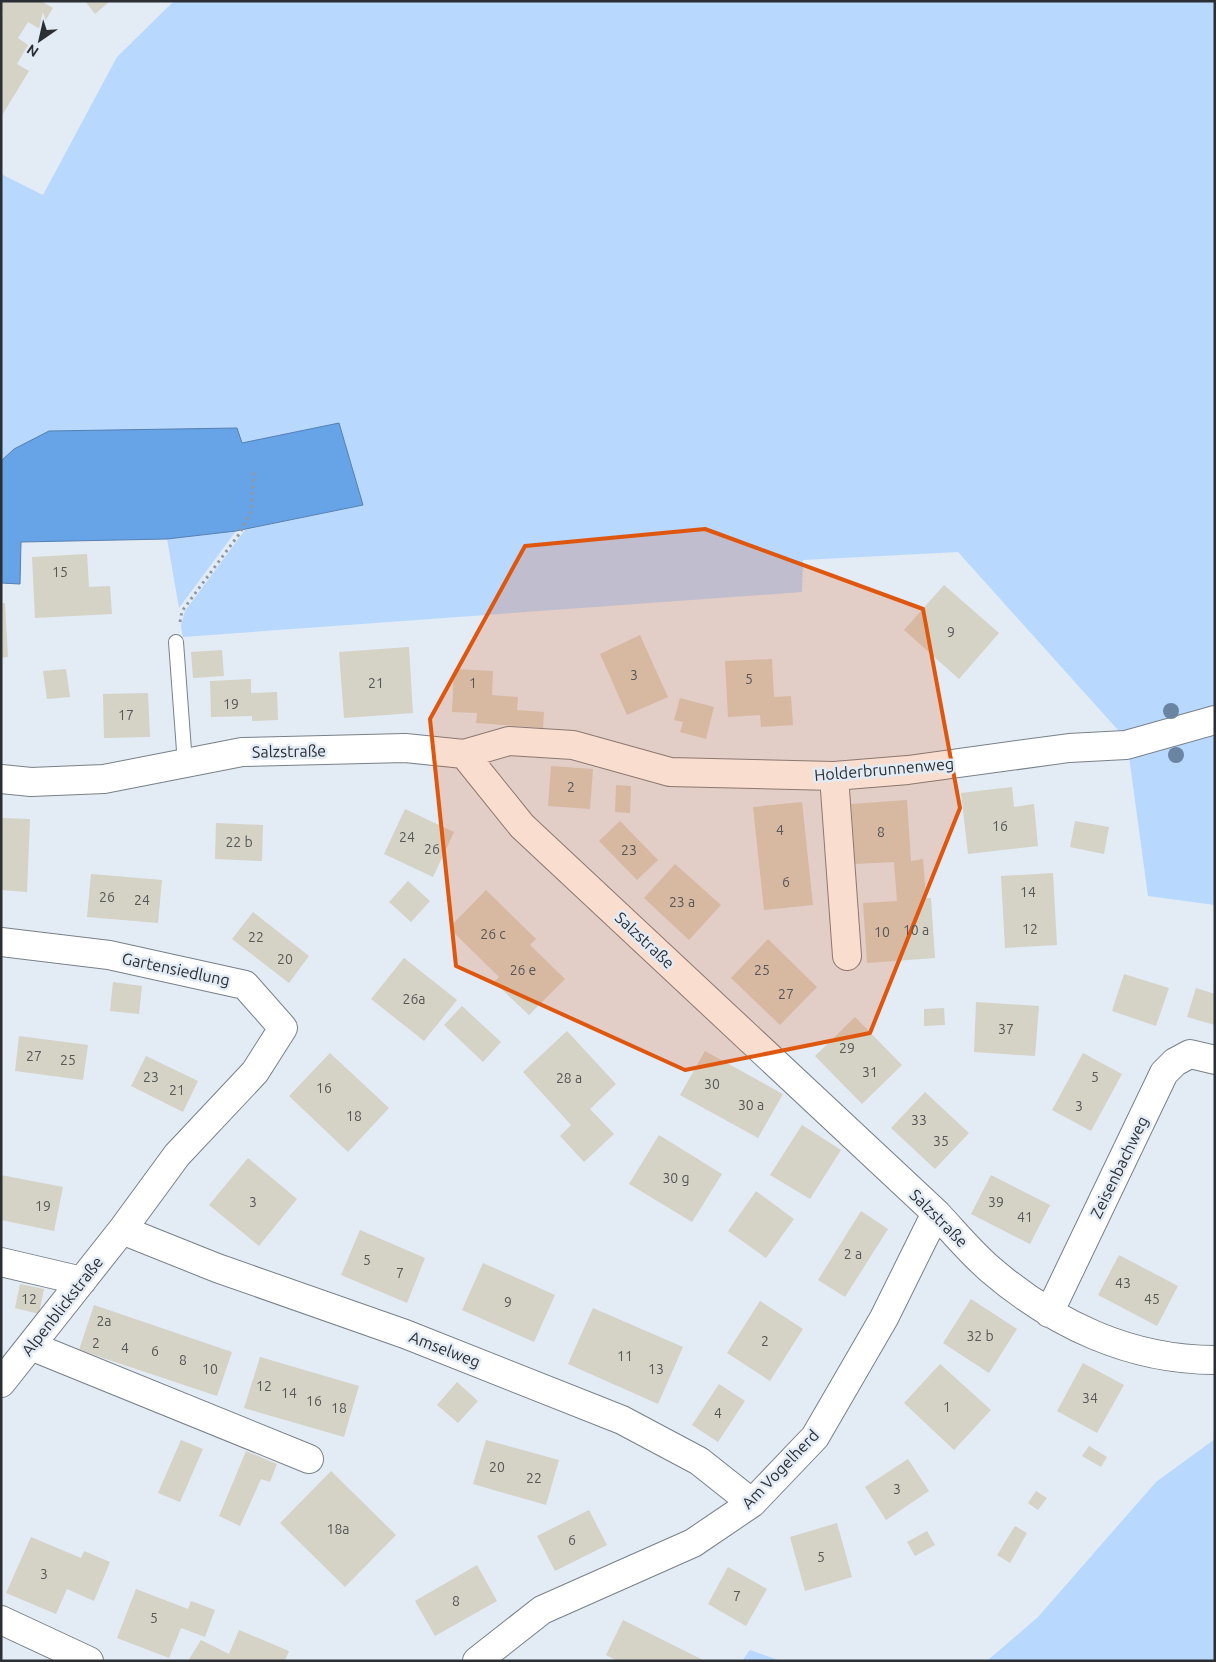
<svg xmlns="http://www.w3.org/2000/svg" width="1216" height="1662" font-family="Ubuntu,sans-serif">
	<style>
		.green { fill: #b8d8fe }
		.water { fill: #67a3e7; stroke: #5580b1 }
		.building { fill: #d5d2c6 }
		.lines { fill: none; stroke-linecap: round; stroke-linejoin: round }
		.service-casing { stroke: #788088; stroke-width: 16 }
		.minor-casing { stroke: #788088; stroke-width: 30 }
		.path { stroke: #92989f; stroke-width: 3; stroke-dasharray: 2.5 4; stroke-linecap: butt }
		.service { stroke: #fff; stroke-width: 14 }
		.minor { stroke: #fff; stroke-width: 28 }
		.tree { fill: #6985a1 }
		.marked { fill: #df570e; fill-opacity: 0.2; stroke: #df570e; stroke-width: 4; stroke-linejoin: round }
		.labels { text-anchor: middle; stroke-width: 5; stroke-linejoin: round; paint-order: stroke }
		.number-label { font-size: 14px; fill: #565757 }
		.street-label { font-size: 16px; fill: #2b2e32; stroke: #e3ebf5 }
	</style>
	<rect width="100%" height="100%" fill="#e3ebf5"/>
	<path class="green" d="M174 1H1215V715L1127 740 958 552 803 560 802 592 183 637 181 626 185 611 245 530 363 505 241 443 14 449 1 461V174L43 195 117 57Z
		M236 531 179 608 167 539Z
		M1215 725V905L1148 896 1128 749Z
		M1215 1439V1661H987L1038 1617 1156 1482Z
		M750 1650 781 1661H742Z"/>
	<path class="water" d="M339 423 363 505 236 531 167 539 21 542 20 584 1 583V461L14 449 49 431 237 428 242 443Z"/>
	<path class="building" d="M1 1H41L53 8 40 29 28 22 18 38 28 45 17 64 29 71 1 117V18L3 14 1 13Z
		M85 1H110L95 14Z
		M87 554 89 587 110 586 112 614 35 618 32 557Z
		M944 585 999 633 959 679 904 630Z
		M1 603H5L8 657 1 658Z
		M640 635 668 697 627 715 600 654Z
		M409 647 413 713 344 718 339 652Z
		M222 650 224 676 193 678 191 652Z
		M772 659 774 697 791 696 793 725 761 727 760 715 728 717 725 661Z
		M66 669 70 697 47 699 43 671Z
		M454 669 493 671 492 695 518 697 517 710 544 712 543 728 476 723 477 713 452 712Z
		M251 679V693L277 692 278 720 252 721V716L211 717 210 681Z
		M148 693 150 737 104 738 103 694Z
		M680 698 714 707 706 739 680 732 683 722 674 720Z
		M551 766 593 769 590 809 548 806Z
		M616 785 631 786 630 813 615 812Z
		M1012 787 1014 807 1034 804 1038 846 968 854 961 793Z
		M907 800 911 861 923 859 926 898H931L935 958 867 963 863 903 897 901 894 862 855 864 851 804Z
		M802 802 813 905 764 910 753 807Z
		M405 809 454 832 433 877 384 854Z
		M1 818 30 819 27 892 1 890Z
		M620 821 658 860 637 880 599 841Z
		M1075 821 1109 827 1104 854 1070 847Z
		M216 823 263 825 262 861 215 859Z
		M675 864 721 905 689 940 644 898Z
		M1053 873 1057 945 1005 948 1001 876Z
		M91 874 162 880 158 923 87 917Z
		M408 881 430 901 411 922 389 902Z
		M486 890 536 939 530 945 565 979 529 1015 494 982 499 977 449 928Z
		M253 912 309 956 289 983 232 939Z
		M768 939 817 987 780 1025 731 978Z
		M404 958 457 1000 424 1041 371 999Z
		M1124 974 1169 988 1156 1026 1112 1011Z
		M113 982 142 986 139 1014 110 1011Z
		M1196 988 1215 994V1025L1187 1017Z
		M976 1002 1039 1006 1035 1056 974 1052Z
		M462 1006 501 1042 483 1062 444 1025Z
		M944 1008 945 1025 924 1026V1009Z
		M855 1017 902 1065 862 1104 815 1056Z
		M567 1031 616 1084 590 1109 614 1134 584 1162 560 1136 571 1125 523 1072Z
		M19 1036 88 1045 83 1080 15 1071Z
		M705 1051 783 1094 758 1138 680 1095Z
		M330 1053 389 1108 348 1152 289 1096Z
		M1083 1053 1122 1074 1091 1131 1052 1110Z
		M146 1056 198 1081 183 1112 131 1086Z
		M925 1092 969 1133 935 1169 891 1128Z
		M802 1125 841 1150 810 1199 770 1175Z
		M659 1135 722 1174 692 1222 629 1184Z
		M248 1158 297 1199 259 1246 209 1205Z
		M1 1175 63 1187 54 1231 1 1220Z
		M991 1175 1050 1205 1030 1244 971 1214Z
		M756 1191 794 1219 766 1258 728 1231Z
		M861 1211 888 1229 845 1297 818 1280Z
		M360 1230 425 1258 407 1303 341 1275Z
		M1119 1255 1178 1286 1157 1326 1098 1295Z
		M483 1263 555 1295 534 1342 462 1310Z
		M20 1284 44 1289 39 1314 15 1308Z
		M971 1299 1017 1329 989 1373 943 1343Z
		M760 1301 803 1329 770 1381 727 1353Z
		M94 1305 232 1352 217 1396 79 1350Z
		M593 1308 683 1347 658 1404 568 1364Z
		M260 1357 359 1386 344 1437 244 1408Z
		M1083 1363 1124 1385 1097 1433 1057 1411Z
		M940 1364 991 1410 954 1450 904 1403Z
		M457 1382 478 1401 458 1423 437 1405Z
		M719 1384 745 1401 718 1442 692 1425Z
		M181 1440 203 1449 180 1502 158 1493Z
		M486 1440 559 1460 546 1505 473 1484Z
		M1089 1446 1107 1457 1101 1467 1082 1456Z
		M246 1451 277 1464 270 1482 261 1479 240 1526 219 1516Z
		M908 1459 929 1491 886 1520 865 1487Z
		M331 1471 396 1535 345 1587 280 1523Z
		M1036 1491 1047 1498 1038 1510 1028 1503Z
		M589 1510 607 1545 555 1571 537 1536Z
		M837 1523 852 1577 805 1591 790 1537Z
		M1015 1526 1027 1533 1010 1563 997 1555Z
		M927 1531 935 1545 915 1556 907 1542Z
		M31 1537 81 1558 84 1551 110 1562 94 1601 67 1589 56 1614 6 1593Z
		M477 1565 497 1601 435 1636 415 1601Z
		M728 1567 767 1589 746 1626 708 1604Z
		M136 1589 188 1609 191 1601 215 1610 205 1637 181 1628 169 1658 117 1638Z
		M623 1620 705 1661H618L606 1655Z
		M239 1630 289 1651 285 1661H188L201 1640 229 1654Z"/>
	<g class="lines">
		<g class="service-casing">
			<path id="service" d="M176 642 185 764"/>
		</g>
		<g class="minor-casing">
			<path id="minor" d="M464 754 509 741 573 745 670 772 834 776 908 770 1069 748 1126 745 1215 720
				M834 776 847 956
				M1 779 31 782 104 779 242 752 405 748 464 754 522 826 936 1213C954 1232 971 1253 991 1270 1054 1324 1130 1360 1215 1360
				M1 942 109 955 245 985 283 1028 255 1072 177 1155 122 1230 1 1383
				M122 1230 217 1268 405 1334 622 1420 699 1461 752 1503
				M1 1262 82 1281
				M1049 1313 1164 1073 1175 1062 1190 1054 1215 1060
				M31 1346 309 1459
				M1 1620 89 1661
				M477 1661 542 1610 693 1543 752 1503 815 1437 884 1318 936 1213"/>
		</g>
		<path class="path" d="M180 622 182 611 240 533 251 511 254 472"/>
		<use href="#service" class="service"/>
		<use href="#minor" class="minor"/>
	</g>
	<g class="tree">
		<circle cx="1171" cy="711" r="8"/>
		<circle cx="1176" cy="755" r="8"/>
	</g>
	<path class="marked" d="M705 529 923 609 960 808 870 1033 685 1070 456 966 430 719 525 546Z"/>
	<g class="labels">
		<g class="number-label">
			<text x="60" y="577">15</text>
			<text x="951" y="637">9</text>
			<text x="634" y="680">3</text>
			<text x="749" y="684">5</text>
			<text x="376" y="688">21</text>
			<text x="473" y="688">1</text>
			<text x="231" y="709">19</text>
			<text x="126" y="720">17</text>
			<text x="571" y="792">2</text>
			<text x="1000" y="831">16</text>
			<text x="780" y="835">4</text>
			<text x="881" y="837">8</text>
			<text x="407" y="842">24</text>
			<text x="239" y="847">22 b</text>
			<text x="432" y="854">26</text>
			<text x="629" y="855">23</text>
			<text x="786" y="887">6</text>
			<text x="1028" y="897">14</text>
			<text x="107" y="902">26</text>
			<text x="142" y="905">24</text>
			<text x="682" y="907">23 a</text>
			<text x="1030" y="934">12</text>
			<text x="916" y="935">10 a</text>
			<text x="882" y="937">10</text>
			<text x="493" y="939">26 c</text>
			<text x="256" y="942">22</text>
			<text x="285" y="964">20</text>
			<text x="523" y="975">26 e</text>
			<text x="762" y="975">25</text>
			<text x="786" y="999">27</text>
			<text x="414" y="1004">26a</text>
			<text x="1006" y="1034">37</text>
			<text x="847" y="1053">29</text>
			<text x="34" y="1061">27</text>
			<text x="68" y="1065">25</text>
			<text x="870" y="1077">31</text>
			<text x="151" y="1082">23</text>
			<text x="1095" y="1082">5</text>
			<text x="569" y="1083">28 a</text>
			<text x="712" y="1089">30</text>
			<text x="324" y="1093">16</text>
			<text x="177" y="1095">21</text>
			<text x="751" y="1110">30 a</text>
			<text x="1079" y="1111">3</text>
			<text x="354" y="1121">18</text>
			<text x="919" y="1125">33</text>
			<text x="941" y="1146">35</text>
			<text x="676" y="1183">30 g</text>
			<text x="253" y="1207">3</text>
			<text x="996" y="1207">39</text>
			<text x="43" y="1211">19</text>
			<text x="1025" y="1222">41</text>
			<text x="853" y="1259">2 a</text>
			<text x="367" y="1265">5</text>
			<text x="400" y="1278">7</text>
			<text x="1123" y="1288">43</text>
			<text x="29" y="1304">12</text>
			<text x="1152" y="1304">45</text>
			<text x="508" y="1307">9</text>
			<text x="104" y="1326">2a</text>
			<text x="980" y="1341">32 b</text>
			<text x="765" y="1346">2</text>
			<text x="96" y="1348">2</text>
			<text x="125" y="1353">4</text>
			<text x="155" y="1356">6</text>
			<text x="625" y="1361">11</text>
			<text x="183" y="1365">8</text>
			<text x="210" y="1374">10</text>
			<text x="656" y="1374">13</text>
			<text x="264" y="1391">12</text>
			<text x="289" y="1398">14</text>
			<text x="1090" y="1403">34</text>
			<text x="314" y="1406">16</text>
			<text x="947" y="1412">1</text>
			<text x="339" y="1413">18</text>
			<text x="718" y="1418">4</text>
			<text x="497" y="1472">20</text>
			<text x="534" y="1483">22</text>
			<text x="897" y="1494">3</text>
			<text x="338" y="1534">18a</text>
			<text x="572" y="1545">6</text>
			<text x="821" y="1562">5</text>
			<text x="44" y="1579">3</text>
			<text x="737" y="1601">7</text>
			<text x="456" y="1606">8</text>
			<text x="154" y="1623">5</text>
		</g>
		<g class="street-label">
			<text transform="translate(289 751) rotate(-1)" y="6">Salzstraße</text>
			<text transform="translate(884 769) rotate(-5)" y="6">Holderbrunnenweg</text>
			<text transform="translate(645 940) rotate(43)" y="6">Salzstraße</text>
			<text transform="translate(176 969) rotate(12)" y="6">Gartensiedlung</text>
			<text transform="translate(1119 1167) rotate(-64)" y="6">Zeisenbachweg</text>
			<text transform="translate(939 1218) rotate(45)" y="6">Salzstraße</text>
			<text transform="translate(62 1306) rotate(-52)" y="6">Alpenblickstraße</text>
			<text transform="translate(445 1349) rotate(21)" y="6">Amselweg</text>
			<text transform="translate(780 1469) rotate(-46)" y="6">Am Vogelherd</text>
		</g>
	</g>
	<rect width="1216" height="1662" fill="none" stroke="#2b2e32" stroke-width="5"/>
	<g transform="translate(40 40) rotate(214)" stroke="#e3ebf5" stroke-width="4" paint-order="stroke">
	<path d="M0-4L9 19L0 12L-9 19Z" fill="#2b2e32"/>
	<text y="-8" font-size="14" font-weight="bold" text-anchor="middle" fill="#2b2e32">N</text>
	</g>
</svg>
